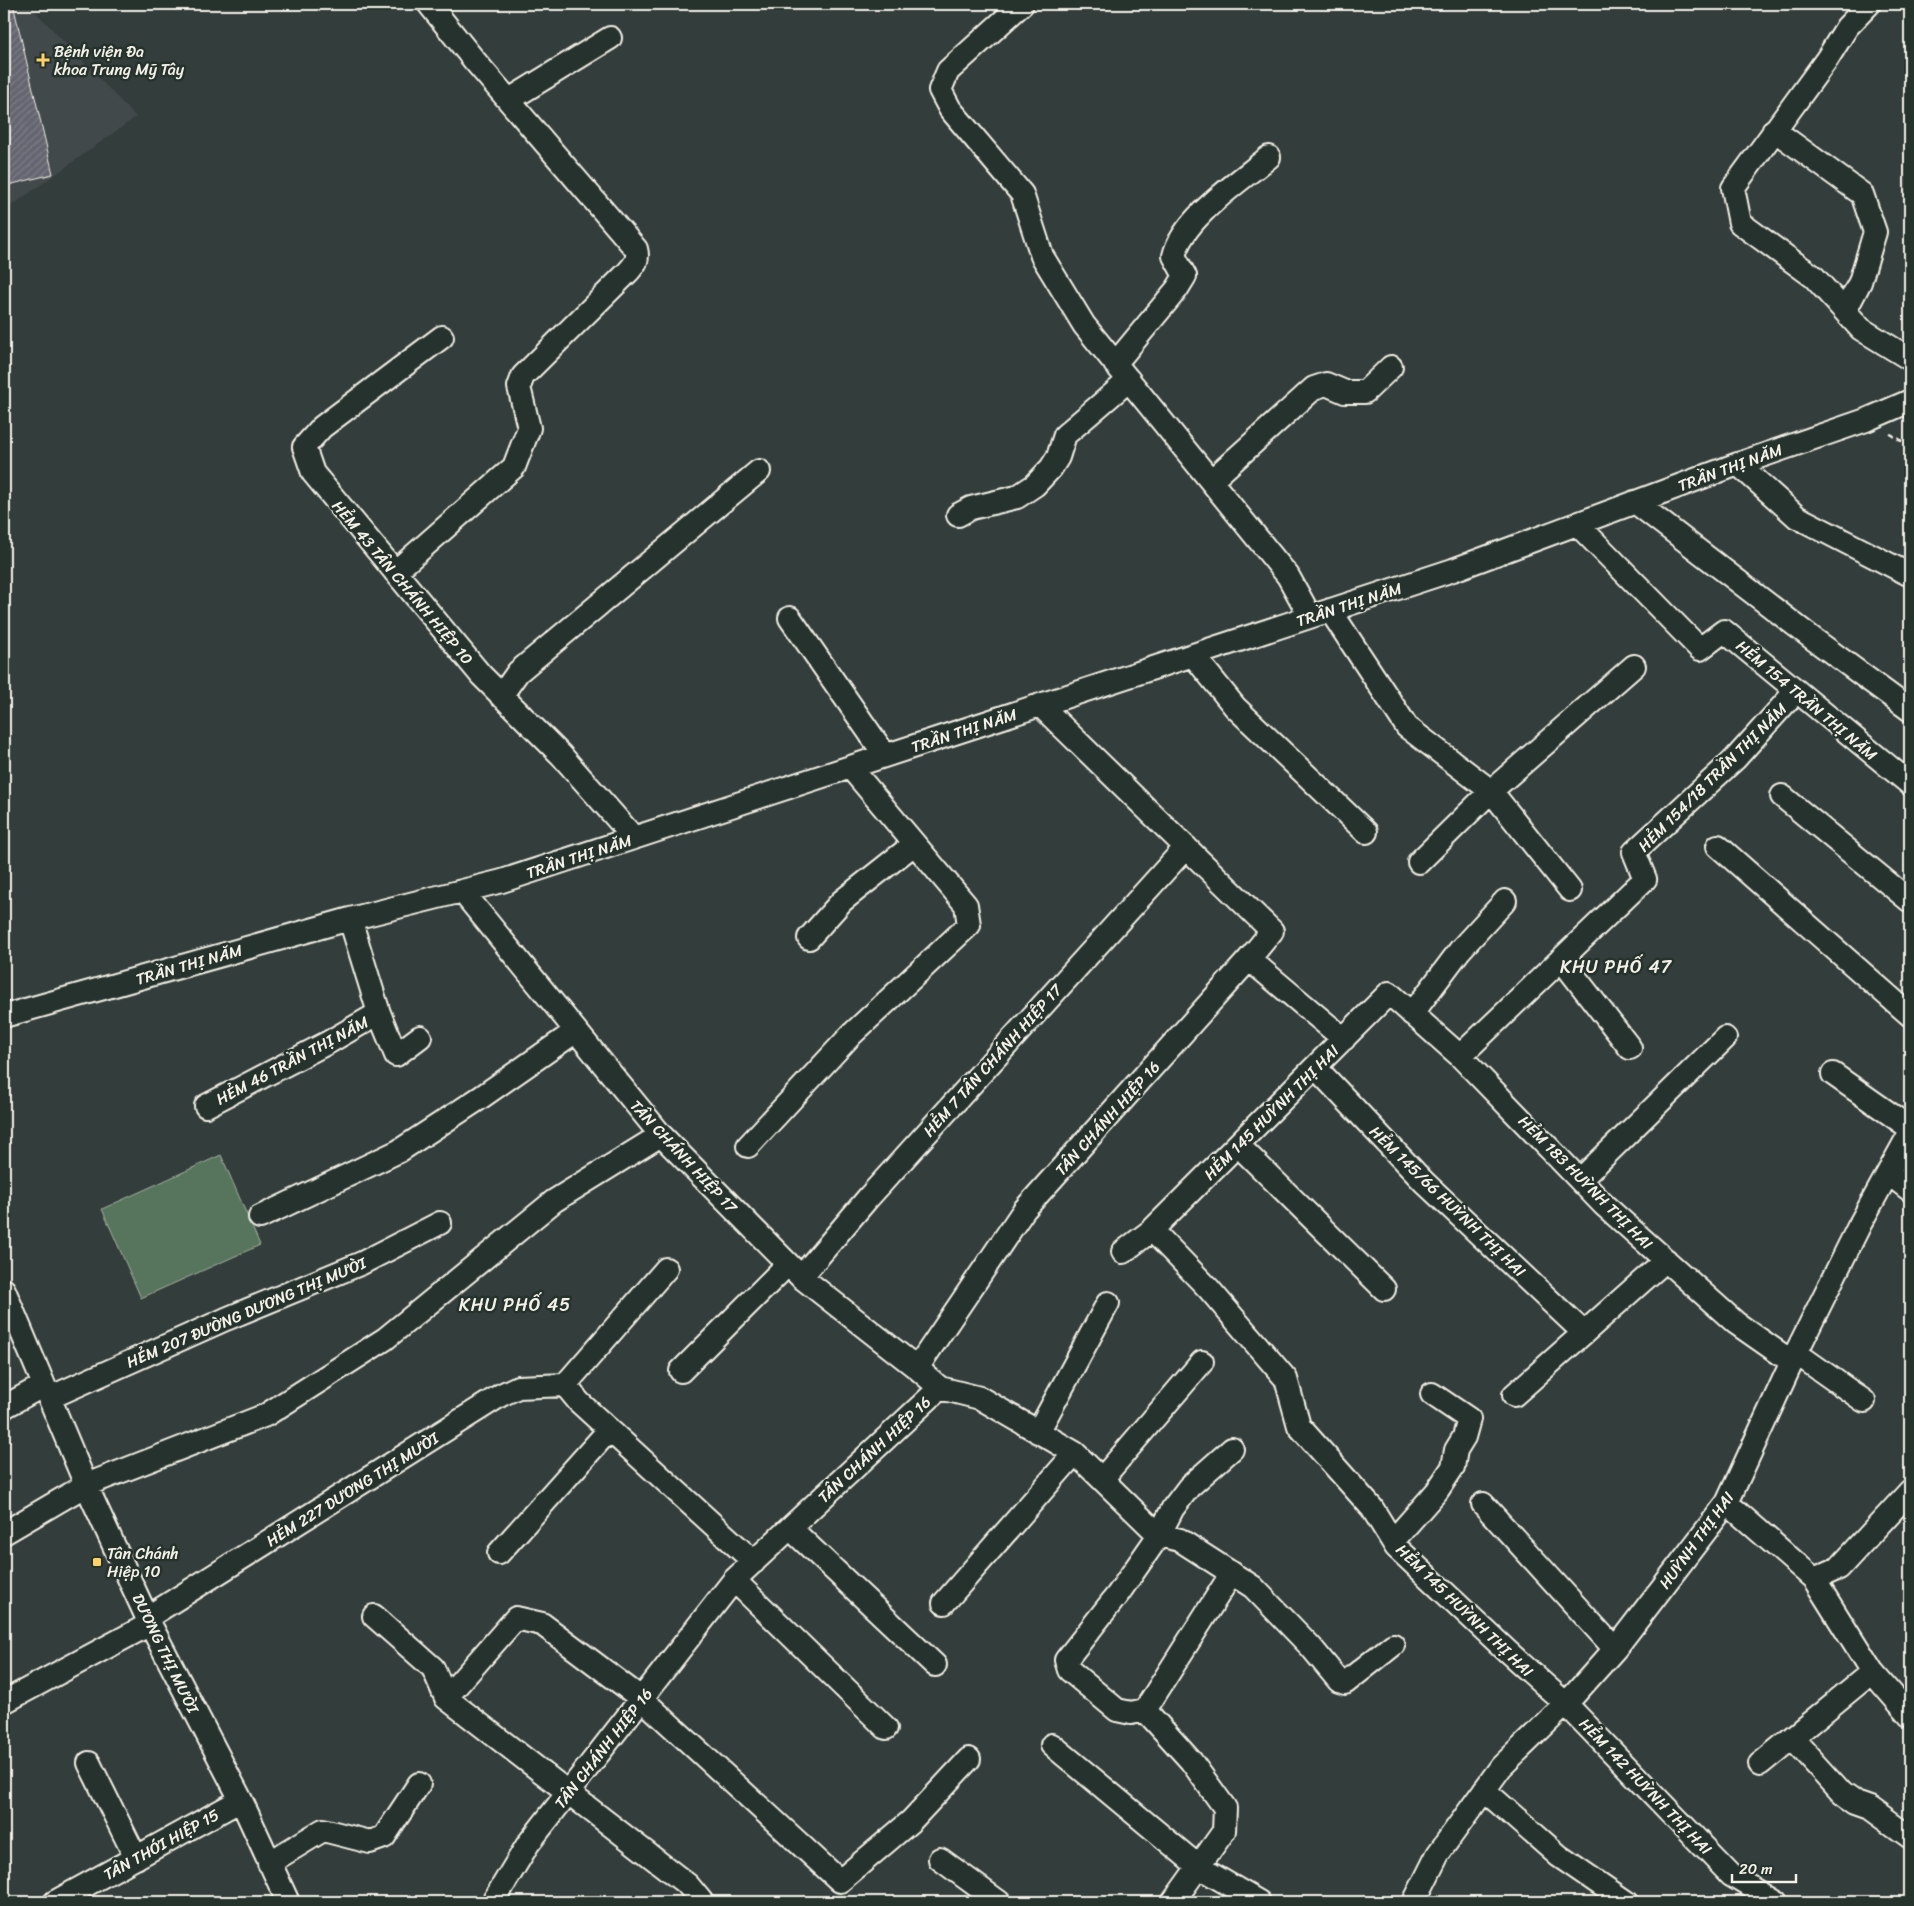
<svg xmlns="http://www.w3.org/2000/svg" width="1914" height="1906" font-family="Sriracha,sans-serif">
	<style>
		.built { fill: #42494b }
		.pitch { fill: #57745c; stroke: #a6b2a2 }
		.building { fill: url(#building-hatch); stroke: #f4f1e8 }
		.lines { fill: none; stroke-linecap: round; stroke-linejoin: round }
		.minor-casing { stroke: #f4f1e8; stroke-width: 26 }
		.path { stroke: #f4f1e8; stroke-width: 3; stroke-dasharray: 5 4; stroke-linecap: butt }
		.minor { stroke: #26332d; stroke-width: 22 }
		.poi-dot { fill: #ffd166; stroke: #26332d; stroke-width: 2 }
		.labels { text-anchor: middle; stroke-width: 5; stroke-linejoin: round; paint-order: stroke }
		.poi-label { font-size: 16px; fill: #f4f1e8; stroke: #26332d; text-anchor: start }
		.street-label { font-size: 16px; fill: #f4f1e8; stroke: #26332d }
		.neighbourhood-label { font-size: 18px; letter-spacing: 1px; fill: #f4f1e8; stroke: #26332d }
	</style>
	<defs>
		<pattern id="building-hatch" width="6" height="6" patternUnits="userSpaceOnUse" patternTransform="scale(1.25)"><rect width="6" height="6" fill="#656571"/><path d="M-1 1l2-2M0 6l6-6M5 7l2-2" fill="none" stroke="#7c7c85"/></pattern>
	</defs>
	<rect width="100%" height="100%" fill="#333d3b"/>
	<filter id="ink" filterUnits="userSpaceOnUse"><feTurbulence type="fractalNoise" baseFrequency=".02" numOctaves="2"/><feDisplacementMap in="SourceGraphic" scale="10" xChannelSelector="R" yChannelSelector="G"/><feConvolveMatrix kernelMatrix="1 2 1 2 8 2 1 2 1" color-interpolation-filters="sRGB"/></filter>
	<g filter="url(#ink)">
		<path class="built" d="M4 4H28L136 117 4 211Z"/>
		<path class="pitch" d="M221 1155 260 1245 141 1298 102 1209Z"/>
		<path class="building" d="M4 4H13L53 174 4 186Z"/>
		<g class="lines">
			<g class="minor-casing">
				<path id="minor" d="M1022 4 948 71 940 90 950 109 1022 194 1042 256 1084 325 1288 576 1310 616
					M1869 4 1847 27 1827 59 1733 188 1740 223 1814 277 1861 329 1910 359
					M509 100 610 38
					M1774 130 1862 194 1875 232 1860 282 1845 311
					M442 337 322 427 304 447 313 473 481 675 561 755 634 838
					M1115 364 1177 289 1185 276 1174 256C1183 218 1239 182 1269 157
					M1738 464 1797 517 1910 575
					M1211 481 1314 388 1326 384 1345 392H1365L1391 367
					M1635 502 1812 638 1910 710
					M958 515 971 508 1017 497 1035 485 1051 468 1058 457 1065 435 1129 380
					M1577 524 1700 649 1724 631 1910 784
					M395 572 514 467 529 428 519 387 523 376 628 272C635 264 639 260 636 249L474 60 429 4
					M1330 610 1407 727 1491 791 1634 666
					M790 618 885 755
					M1193 655 1235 707 1366 832
					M501 696 518 672 759 471
					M1782 796 1910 901
					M1718 846 1910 1015
					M1419 862 1491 791 1570 890
					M462 891 661 1135 801 1277 917 1368
					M350 919 379 1013 396 1055 420 1037
					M809 938 842 901 914 844
					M1249 959 1344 1039
					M1561 959 1630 1048
					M1412 1014 1460 950 1505 901
					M4 1016 350 919 502 881 1453 570 1738 464 1866 420 1910 401
					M1460 1056 1645 879 1634 852 1735 759 1796 691
					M1316 1068 1424 1182 1583 1332
					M1833 1074 1910 1128
					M206 1106 329 1042 379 1013
					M1238 1145 1384 1289
					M748 1146 851 1035 969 925 966 905 850 767
					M1888 1173 1910 1190
					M1580 1180 1725 1038
					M260 1217 399 1151 480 1098 576 1031
					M1123 1252 1152 1230
					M666 1269 565 1385 579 1402 754 1562
					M801 1277 868 1198 1186 847
					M4 1290 86 1485 150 1624 241 1800 288 1902
					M1796 1353 1864 1401
					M681 1371 788 1264
					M940 1388 980 1398 1075 1453 1159 1535 1118 1594 1066 1660 1069 1670 1117 1710 1131 1713 1145 1710
					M1514 1395 1666 1260
					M49 1398 226 1319 362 1263 440 1223
					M4 1407 44 1385
					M1038 1432 1108 1303
					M1232 1449 1189 1487 1173 1508 1159 1535 1180 1540 1253 1587 1311 1647 1339 1681 1345 1683 1393 1645
					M1102 1479 1202 1362
					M1727 1503 1814 1579 1872 1672 1910 1716
					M1483 1504 1615 1649
					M790 1528 935 1665
					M4 1533 86 1485 266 1415 385 1339 554 1201 661 1135
					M1393 1541 1437 1491 1453 1467 1456 1450 1464 1437 1469 1419 1432 1394
					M499 1553 609 1430
					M1814 1579 1839 1568 1910 1491
					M734 1580 886 1728
					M944 1603 1075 1453
					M374 1616 433 1668 446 1698 688 1885 702 1902
					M148 1617 501 1395 518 1387 565 1385
					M446 1698 516 1618 542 1624 642 1699 840 1881 911 1821 969 1759
					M4 1702 150 1624
					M1792 1738 1842 1793 1856 1803 1870 1808 1910 1837
					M1052 1745 1199 1867 1259 1902
					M89 1763 136 1858
					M1760 1764 1872 1672
					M1484 1790 1559 1856 1626 1902
					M940 1859 999 1902
					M269 1863 323 1830 370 1842 384 1837 419 1784
					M55 1902 241 1800
					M493 1902 528 1844 734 1580 940 1388 917 1368 1024 1210 1249 959 1272 931 1040 705
					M1173 1902 1224 1831 1225 1808 1191 1761 1145 1710 1232 1573
					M1414 1902 1438 1854 1501 1767 1566 1704 1615 1649 1727 1503 1796 1353 1860 1224 1910 1133
					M1776 1902 1731 1875 1566 1704 1507 1651 1396 1547 1372 1508 1299 1426 1286 1379 1209 1289 1152 1230 1389 993 1460 1056 1604 1205 1736 1323 1792 1362"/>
			</g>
			<path class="path" d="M1890 434 1910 446"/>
			<use href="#minor" class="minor"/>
		</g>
	</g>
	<g class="poi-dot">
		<path d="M40.5 52.5h5v5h5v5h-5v5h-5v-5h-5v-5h5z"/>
		<rect x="92" y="1557" width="10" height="10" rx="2.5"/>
	</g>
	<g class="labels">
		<g class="poi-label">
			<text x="54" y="57">Bệnh viện Đa<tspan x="54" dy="18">khoa Trung Mỹ Tây</tspan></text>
			<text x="107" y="1559">Tân Chánh<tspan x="107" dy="18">Hiệp 10</tspan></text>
		</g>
		<g class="street-label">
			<text transform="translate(1730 467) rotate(-20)" y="6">TRẦN THỊ NĂM</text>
			<text transform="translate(403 582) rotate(50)" y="6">HẺM 43 TÂN CHÁNH HIỆP 10</text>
			<text transform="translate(1349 604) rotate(-18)" y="6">TRẦN THỊ NĂM</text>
			<text transform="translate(1807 700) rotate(40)" y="6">HẺM 154 TRẦN THỊ NĂM</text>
			<text transform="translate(964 730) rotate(-18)" y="6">TRẦN THỊ NĂM</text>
			<text transform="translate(1712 777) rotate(-45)" y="6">HẺM 154/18 TRẦN THỊ NĂM</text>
			<text transform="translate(579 856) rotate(-18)" y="6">TRẦN THỊ NĂM</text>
			<text transform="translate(189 964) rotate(-16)" y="6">TRẦN THỊ NĂM</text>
			<text transform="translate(292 1060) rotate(-28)" y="6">HẺM 46 TRẦN THỊ NĂM</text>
			<text transform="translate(992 1060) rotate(-48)" y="6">HẺM 7 TÂN CHÁNH HIỆP 17</text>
			<text transform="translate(1271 1112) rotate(-45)" y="6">HẺM 145 HUỲNH THỊ HAI</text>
			<text transform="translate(1107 1118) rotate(-48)" y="6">TÂN CHÁNH HIỆP 16</text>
			<text transform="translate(684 1156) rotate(47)" y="6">TÂN CHÁNH HIỆP 17</text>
			<text transform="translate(1586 1182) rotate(45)" y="6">HẺM 183 HUỲNH THỊ HAI</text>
			<text transform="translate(1448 1201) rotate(44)" y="6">HẺM 145/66 HUỲNH THỊ HAI</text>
			<text transform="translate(246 1312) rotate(-23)" y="6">HẺM 207 ĐƯỜNG DƯƠNG THỊ MƯỜI</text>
			<text transform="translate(874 1449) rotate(-43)" y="6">TÂN CHÁNH HIỆP 16</text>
			<text transform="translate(352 1489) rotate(-32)" y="6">HẺM 227 DƯƠNG THỊ MƯỜI</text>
			<text transform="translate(1696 1540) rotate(-54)" y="6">HUỲNH THỊ HAI</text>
			<text transform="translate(1465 1610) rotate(44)" y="6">HẺM 145 HUỲNH THỊ HAI</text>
			<text transform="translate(166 1653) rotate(64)" y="6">DƯƠNG THỊ MƯỜI</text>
			<text transform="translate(603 1748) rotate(-52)" y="6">TÂN CHÁNH HIỆP 16</text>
			<text transform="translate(1646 1786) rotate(46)" y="6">HẺM 142 HUỲNH THỊ HAI</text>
			<text transform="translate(161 1844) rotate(-29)" y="6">TÂN THỚI HIỆP 15</text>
		</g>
		<g class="neighbourhood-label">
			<text x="1616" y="973">KHU PHỐ 47</text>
			<text x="515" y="1311">KHU PHỐ 45</text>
		</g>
	</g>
	<rect width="1914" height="1906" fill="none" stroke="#26332d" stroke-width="20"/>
	<rect x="10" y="10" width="1894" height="1886" fill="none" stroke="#f4f1e8" stroke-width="2" filter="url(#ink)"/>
	<path d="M1732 1874v8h64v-8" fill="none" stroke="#f4f1e8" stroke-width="2.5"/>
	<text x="1739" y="1874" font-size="15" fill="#f4f1e8" stroke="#26332d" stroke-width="4" paint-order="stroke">20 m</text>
</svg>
